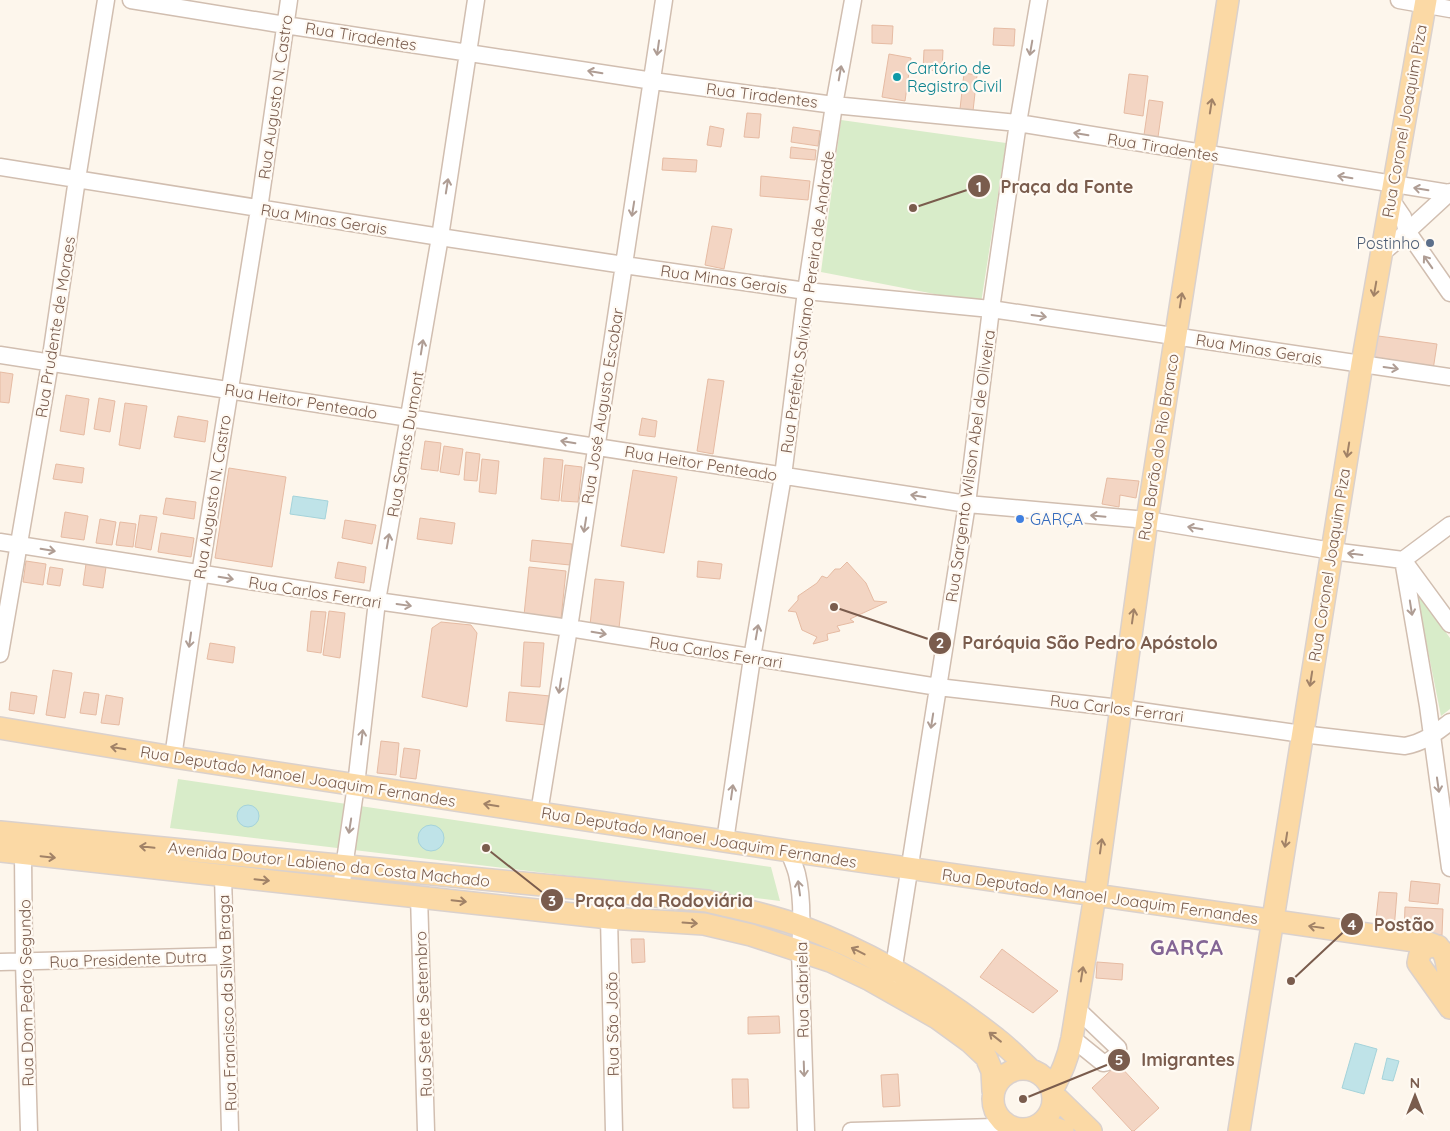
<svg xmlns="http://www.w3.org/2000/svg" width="1450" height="1131" font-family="Quicksand,sans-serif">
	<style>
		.green { fill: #d8ecc9 }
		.water { fill: #bfe3e8; stroke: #a5d3da }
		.building { fill: #f3d5c3; stroke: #e6bba3 }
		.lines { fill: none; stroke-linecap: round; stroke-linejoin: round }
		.minor-casing { stroke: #d1beb0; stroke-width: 19 }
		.major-casing { stroke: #dad1cd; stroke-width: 24 }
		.minor { stroke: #fff; stroke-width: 16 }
		.major { stroke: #fbd9a5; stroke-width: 21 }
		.oneway { stroke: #af9d94 }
		.oneway2 { stroke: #a18267 }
		.culture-dot { fill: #0f9aa8; stroke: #fffaf3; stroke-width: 2 }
		.service-dot { fill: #5c6f8a; stroke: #fffaf3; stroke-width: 2 }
		.shop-dot { fill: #3f7fe0; stroke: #fffaf3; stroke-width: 2 }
		.labels { text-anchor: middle; stroke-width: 4.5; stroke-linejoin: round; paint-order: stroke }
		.street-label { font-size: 16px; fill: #7a5c4d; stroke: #fffaf3 }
		.culture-label { font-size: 16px; fill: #0d838f; stroke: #fffaf3; text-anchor: start }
		.service-label { font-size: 16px; fill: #4e5e75; stroke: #fffaf3; text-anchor: end }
		.shop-label { font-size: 16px; fill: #366cbe; stroke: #fffaf3; text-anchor: start }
		.district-label { font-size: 21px; font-weight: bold; letter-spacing: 1px; fill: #846695; stroke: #fffaf3 }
		.leader { fill: none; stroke: #7a5c4d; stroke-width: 2 }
		.callout-dot { fill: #7a5c4d; stroke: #fffaf3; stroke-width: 2 }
		.mark-label { font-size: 15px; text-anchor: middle; font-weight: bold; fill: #fff }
		.callout-label { font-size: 18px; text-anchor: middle; font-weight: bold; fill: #7a5c4d; stroke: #fffaf3; stroke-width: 4.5; stroke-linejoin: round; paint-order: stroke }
	</style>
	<rect width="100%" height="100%" fill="#fdf6ec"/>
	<path class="green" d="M841 120 1006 143 981 303 821 272Z
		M1416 591 1450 638V709L1441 716Z
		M178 779 771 867 780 901 170 828Z"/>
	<path class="water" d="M293 496 328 501 325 519 290 514Z
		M237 816a11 11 0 1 1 22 0a11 11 0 1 1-22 0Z
		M418 838a13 13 0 1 1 26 0a13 13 0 1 1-26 0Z
		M1355 1043 1377 1049 1364 1094 1342 1088Z
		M1387 1058 1399 1061 1393 1081 1382 1079Z"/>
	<path class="building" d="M872 25 893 26 892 44 872 43Z
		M994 28 1015 29 1014 46 993 45Z
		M924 50H943L942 71 923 70Z
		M889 54 911 58 905 101 882 97Z
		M964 73 977 75 973 111 960 109Z
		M1129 74 1148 76 1143 116 1124 113Z
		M1149 100 1163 102 1158 137 1144 135Z
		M747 113 761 114 759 138 744 137Z
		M710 126 724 129 721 147 707 145Z
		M793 127 820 131 818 146 791 142Z
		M791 147 816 150 815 160 790 158Z
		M663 158 697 160 696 172 662 170Z
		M761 176 810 181 808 200 760 196Z
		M712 226 732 229 724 269 705 265Z
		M1371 335 1437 344 1433 370 1366 361Z
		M0 372 13 374 9 403 0 402Z
		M708 379 724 381 713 454 697 451Z
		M66 395 89 399 84 435 60 431Z
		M99 398 115 401 110 432 94 429Z
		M125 403 147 406 140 449 119 445Z
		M178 416 208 421 205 442 174 437Z
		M642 418 657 421 655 437 639 435Z
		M425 441 441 443 438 471 421 469Z
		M444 446 463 449 459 475 440 472Z
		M466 452 480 454 477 481 464 480Z
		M544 458 563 460 559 501 541 499Z
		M482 459 499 461 496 494 479 492Z
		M56 464 84 468 82 483 53 479Z
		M565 465 582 467 578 502 561 501Z
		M229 468 286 477 272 567 215 558Z
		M633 470 677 477 664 553 621 546Z
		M1107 478 1139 481 1136 498 1120 495 1119 507 1102 504Z
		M166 498 196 502 194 519 163 514Z
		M65 512 88 516 84 540 61 537Z
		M140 515 157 517 151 550 135 547Z
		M420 518 455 523 452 544 417 539Z
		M100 519 116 522 112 545 96 543Z
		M345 520 376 525 372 544 342 538Z
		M120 522 136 524 133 547 116 545Z
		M161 533 194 538 191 557 158 552Z
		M532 540 572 544 570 565 530 561Z
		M26 561 46 564 43 585 23 582Z
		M698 561 722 564 720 579 697 577Z
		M338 562 366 567 364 583 335 578Z
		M847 562 866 583 874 601 887 602 850 619 854 622 837 626 840 631 827 634 828 640 813 644 817 637 802 630 796 612 788 611 798 600V596L817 583 822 576 827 578 835 569H840Z
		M86 564 106 567 103 588 83 585Z
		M50 567 63 569 60 586 47 584Z
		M529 567 566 571 561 619 524 615Z
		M595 579 624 582 619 628 590 625Z
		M311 611 326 612 321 653 307 651Z
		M329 611 345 613 340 658 323 655Z
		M441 622 471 625 477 633 467 707 422 697 432 628Z
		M524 642 544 643 540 687 521 686Z
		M210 643 235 647 233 663 207 659Z
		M53 670 72 673 65 718 46 715Z
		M11 692 37 696 34 714 9 710Z
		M84 692 99 694 96 715 80 713Z
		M509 692 550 696 546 725 506 721Z
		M106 695 123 698 119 725 101 723Z
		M381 741 399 743 396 775 377 773Z
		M404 748 420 750 416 779 400 777Z
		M1411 881 1440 884 1438 904 1409 901Z
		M1379 892 1397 893 1394 930 1375 928Z
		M1405 907 1443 909 1442 935 1404 933Z
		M631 939H644L645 962 632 963Z
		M1002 949 1058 991 1033 1013 980 977Z
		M1097 962 1123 964 1122 980 1096 978Z
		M779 1016 780 1033 748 1034V1017Z
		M1118 1064 1159 1108 1134 1131H1132L1092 1088Z
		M898 1074 900 1106 883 1107 881 1075Z
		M732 1079H748L749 1108H733Z"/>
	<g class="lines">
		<g class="minor-casing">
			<path id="minor" d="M131 0 285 25 653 81 834 105 1018 123 1450 193
				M1399 0 1450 9
				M0 167 440 237 624 265 806 291 991 309 1450 377
				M1390 198 1403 217 1407 231 1450 293
				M1382 253 1399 239 1450 192
				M0 355 967 504 1147 520 1332 551 1403 560
				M0 542 377 601 569 628 938 687 1120 708 1302 734 1405 746C1425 742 1434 734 1450 722
				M1403 560 1428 706 1450 868
				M1403 560 1450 525
				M1406 564 1450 624
				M0 654 50 363 77 179 106 0
				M173 757 200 574 259 209 289 0
				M539 813 569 628 664 0
				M725 841 752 658 783 476 806 291 834 105 853 0
				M789 851C791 858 795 866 797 874 803 899 802 925 800 950L806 1131
				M23 854 24 962 29 1131
				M223 876 230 1131
				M341 888 356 785 377 601 440 237 476 0
				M419 896 426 1131
				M609 918 614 1131
				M0 962 225 956
				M892 979 967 504 991 309 1018 123 1039 0
				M1072 1038 1103 1063C1110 1062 1119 1055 1118 1048L1076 1008
				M851 1131 995 1127 1006 1124"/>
		</g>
		<g class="major-casing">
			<path id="major" d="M0 728 173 757 789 851 1429 943C1450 949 1445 964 1450 983
				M0 832 707 901C739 909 773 915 803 927 873 953 939 993 997 1039 1009 1048 1020 1060 1031 1070
				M0 851 609 918 704 924 751 935 830 961 870 980 937 1018 970 1042 986 1057 992 1071 993 1091
				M1438 946C1424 947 1420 948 1418 963L1450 1008
				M993 1099a30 30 0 1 1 60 0a30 30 0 1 1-60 0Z
				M1052 1091C1062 1071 1068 1059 1072 1038L1095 895 1147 520 1228 0
				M1053 1094 1091 1131
				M1034 1128 1051 1127 1063 1131
				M1239 1131 1362 364 1426 0"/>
		</g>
		<use href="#minor" class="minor"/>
		<use href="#major" class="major"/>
	</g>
	<defs><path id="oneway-shaft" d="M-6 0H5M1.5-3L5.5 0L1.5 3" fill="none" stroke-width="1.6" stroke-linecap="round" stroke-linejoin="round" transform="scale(1.25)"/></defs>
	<g class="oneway">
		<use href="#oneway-shaft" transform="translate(658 48) rotate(98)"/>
		<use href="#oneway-shaft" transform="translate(1031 48) rotate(100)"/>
		<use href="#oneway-shaft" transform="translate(595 72) rotate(-171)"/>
		<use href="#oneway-shaft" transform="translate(840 73) rotate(-80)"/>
		<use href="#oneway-shaft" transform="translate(1081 134) rotate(-171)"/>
		<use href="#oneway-shaft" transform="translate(1345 177) rotate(-171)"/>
		<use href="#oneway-shaft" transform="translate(447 186) rotate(-81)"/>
		<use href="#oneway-shaft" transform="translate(1421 189) rotate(-171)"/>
		<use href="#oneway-shaft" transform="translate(633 209) rotate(99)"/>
		<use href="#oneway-shaft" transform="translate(1428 262) rotate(-125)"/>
		<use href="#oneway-shaft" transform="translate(1039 316) rotate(8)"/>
		<use href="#oneway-shaft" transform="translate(422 347) rotate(-81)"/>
		<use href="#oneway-shaft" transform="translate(1391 368) rotate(8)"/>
		<use href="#oneway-shaft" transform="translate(568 442) rotate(-171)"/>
		<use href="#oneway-shaft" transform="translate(918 496) rotate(-171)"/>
		<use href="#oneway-shaft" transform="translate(1098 516) rotate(-175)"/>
		<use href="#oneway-shaft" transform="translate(585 525) rotate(99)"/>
		<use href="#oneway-shaft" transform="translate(1195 528) rotate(-171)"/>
		<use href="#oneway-shaft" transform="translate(388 541) rotate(-80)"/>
		<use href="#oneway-shaft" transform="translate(48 550) rotate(9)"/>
		<use href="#oneway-shaft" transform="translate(1355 554) rotate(-173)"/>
		<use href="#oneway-shaft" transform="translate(226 578) rotate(9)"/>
		<use href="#oneway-shaft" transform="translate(404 605) rotate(8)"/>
		<use href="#oneway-shaft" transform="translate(1411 608) rotate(81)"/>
		<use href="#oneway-shaft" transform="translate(757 632) rotate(-80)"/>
		<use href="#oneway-shaft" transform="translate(599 633) rotate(9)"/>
		<use href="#oneway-shaft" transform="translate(190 640) rotate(98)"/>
		<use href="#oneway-shaft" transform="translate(560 686) rotate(99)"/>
		<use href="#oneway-shaft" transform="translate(932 721) rotate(99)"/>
		<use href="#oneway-shaft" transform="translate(362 737) rotate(-83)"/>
		<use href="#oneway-shaft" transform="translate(1438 785) rotate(82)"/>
		<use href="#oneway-shaft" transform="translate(732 792) rotate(-82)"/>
		<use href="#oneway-shaft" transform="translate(350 826) rotate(99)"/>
		<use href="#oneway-shaft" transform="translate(799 888) rotate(-98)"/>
		<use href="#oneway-shaft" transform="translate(804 1069) rotate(88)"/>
	</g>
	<g class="oneway2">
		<use href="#oneway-shaft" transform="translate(1211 106) rotate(-81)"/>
		<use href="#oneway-shaft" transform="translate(1375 289) rotate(100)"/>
		<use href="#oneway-shaft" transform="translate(1181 300) rotate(-81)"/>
		<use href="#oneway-shaft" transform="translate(1348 450) rotate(99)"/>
		<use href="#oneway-shaft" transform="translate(1133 616) rotate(-82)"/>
		<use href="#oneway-shaft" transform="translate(1311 679) rotate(99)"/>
		<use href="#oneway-shaft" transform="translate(118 748) rotate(-170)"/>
		<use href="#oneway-shaft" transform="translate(491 805) rotate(-171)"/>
		<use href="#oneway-shaft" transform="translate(1286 840) rotate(99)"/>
		<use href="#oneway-shaft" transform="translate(1101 846) rotate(-82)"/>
		<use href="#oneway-shaft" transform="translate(147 847) rotate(-174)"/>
		<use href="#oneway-shaft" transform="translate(48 857) rotate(6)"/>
		<use href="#oneway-shaft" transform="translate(262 880) rotate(6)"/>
		<use href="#oneway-shaft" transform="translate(459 901) rotate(6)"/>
		<use href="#oneway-shaft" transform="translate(690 923) rotate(4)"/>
		<use href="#oneway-shaft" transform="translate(1316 927) rotate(-172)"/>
		<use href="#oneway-shaft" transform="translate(858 951) rotate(-153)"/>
		<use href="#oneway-shaft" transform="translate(1082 974) rotate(-81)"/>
		<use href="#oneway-shaft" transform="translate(995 1037) rotate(-142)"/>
	</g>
	<circle class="culture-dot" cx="897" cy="77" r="5"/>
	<circle class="service-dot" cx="1430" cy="243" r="5"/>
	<circle class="shop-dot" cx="1020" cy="519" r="5"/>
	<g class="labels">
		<g class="street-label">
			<text transform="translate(361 36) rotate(9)" y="6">Rua Tiradentes</text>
			<text transform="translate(762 95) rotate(7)" y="6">Rua Tiradentes</text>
			<text transform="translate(275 97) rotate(-82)" y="6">Rua Augusto N. Castro</text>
			<text transform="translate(1404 121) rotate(-80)" y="6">Rua Coronel Joaquim Piza</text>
			<text transform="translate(1163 147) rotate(9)" y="6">Rua Tiradentes</text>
			<text transform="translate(324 219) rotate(9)" y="6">Rua Minas Gerais</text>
			<text transform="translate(724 279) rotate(8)" y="6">Rua Minas Gerais</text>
			<text transform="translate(807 302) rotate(-82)" y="6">Rua Prefeito Salviano Pereira de Andrade</text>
			<text transform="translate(55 327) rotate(-81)" y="6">Rua Prudente de Moraes</text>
			<text transform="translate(1259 349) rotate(9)" y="6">Rua Minas Gerais</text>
			<text transform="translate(301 401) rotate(9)" y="6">Rua Heitor Penteado</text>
			<text transform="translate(602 406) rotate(-81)" y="6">Rua José Augusto Escobar</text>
			<text transform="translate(405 444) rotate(-80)" y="6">Rua Santos Dumont</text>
			<text transform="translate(1158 447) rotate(-81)" y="6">Rua Barão do Rio Branco</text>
			<text transform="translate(701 463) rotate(9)" y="6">Rua Heitor Penteado</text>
			<text transform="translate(970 466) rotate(-82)" y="6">Rua Sargento Wilson Abel de Oliveira</text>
			<text transform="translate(212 497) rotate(-81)" y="6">Rua Augusto N. Castro</text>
			<text transform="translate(1329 565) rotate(-81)" y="6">Rua Coronel Joaquim Piza</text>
			<text transform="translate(315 592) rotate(9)" y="6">Rua Carlos Ferrari</text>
			<text transform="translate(716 652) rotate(9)" y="6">Rua Carlos Ferrari</text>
			<text transform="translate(1117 708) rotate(7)" y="6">Rua Carlos Ferrari</text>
			<text transform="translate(298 776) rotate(9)" y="6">Rua Deputado Manoel Joaquim Fernandes</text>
			<text transform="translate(699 837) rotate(9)" y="6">Rua Deputado Manoel Joaquim Fernandes</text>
			<text transform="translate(329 864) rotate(6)" y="6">Avenida Doutor Labieno da Costa Machado</text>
			<text transform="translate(1100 896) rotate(8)" y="6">Rua Deputado Manoel Joaquim Fernandes</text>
			<text transform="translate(128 959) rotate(-2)" y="6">Rua Presidente Dutra</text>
			<text transform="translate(802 990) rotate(-91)" y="6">Rua Gabriela</text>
			<text transform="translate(26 993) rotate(-91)" y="6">Rua Dom Pedro Segundo</text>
			<text transform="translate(227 1003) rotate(-92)" y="6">Rua Francisco da Silva Braga</text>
			<text transform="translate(423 1014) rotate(-92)" y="6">Rua Sete de Setembro</text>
			<text transform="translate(612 1024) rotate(-91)" y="6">Rua São João</text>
		</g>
		<g class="culture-label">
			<text x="907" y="74">Cartório de<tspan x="907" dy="18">Registro Civil</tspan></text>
		</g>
		<g class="service-label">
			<text x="1420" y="249">Postinho</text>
		</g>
		<g class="shop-label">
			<text x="1030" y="525">GARÇA</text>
		</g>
		<g class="district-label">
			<text x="1187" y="955">GARÇA</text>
		</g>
	</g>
	<path class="leader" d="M913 208L979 186M834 607L940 643M486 848L552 900M1291 981L1352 924M1023 1099L1119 1060"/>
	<g class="callout-dot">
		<circle cx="913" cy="208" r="5"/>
		<circle cx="834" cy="607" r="5"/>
		<circle cx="486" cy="848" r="5"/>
		<circle cx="1291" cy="981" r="5"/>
		<circle cx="1023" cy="1099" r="5"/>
		<circle cx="979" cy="186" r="12"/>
		<circle cx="940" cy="643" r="12"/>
		<circle cx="552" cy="900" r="12"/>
		<circle cx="1352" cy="924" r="12"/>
		<circle cx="1119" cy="1060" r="12"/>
	</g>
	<g class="mark-label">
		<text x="979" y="192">1</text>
		<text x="940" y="648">2</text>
		<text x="552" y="906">3</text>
		<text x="1352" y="930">4</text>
		<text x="1119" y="1065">5</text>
	</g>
	<g class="callout-label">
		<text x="1067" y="193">Praça da Fonte</text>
		<text x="1090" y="649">Paróquia São Pedro Apóstolo</text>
		<text x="664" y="907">Praça da Rodoviária</text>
		<text x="1404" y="931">Postão</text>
		<text x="1188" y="1066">Imigrantes</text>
	</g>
	<g transform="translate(1415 1096)" stroke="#fffaf3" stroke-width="4" paint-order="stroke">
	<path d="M0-4L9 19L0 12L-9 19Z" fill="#7a5c4d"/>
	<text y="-8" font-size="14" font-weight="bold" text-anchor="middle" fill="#7a5c4d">N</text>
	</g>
</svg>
